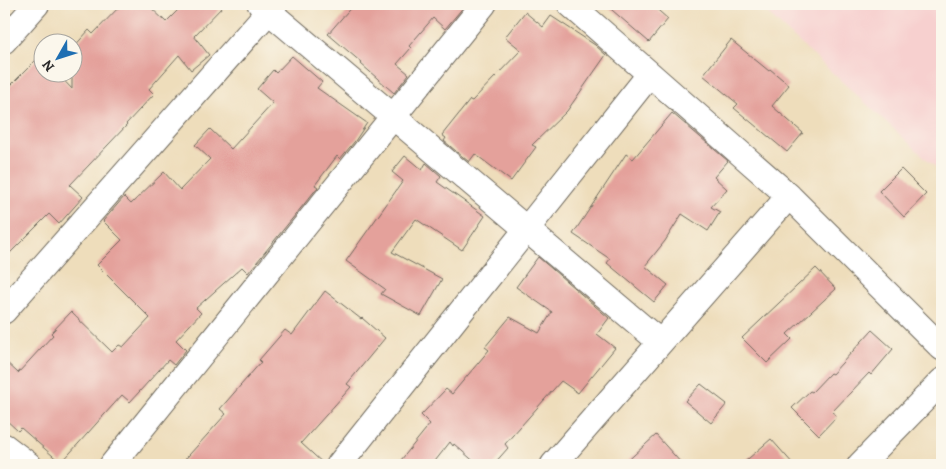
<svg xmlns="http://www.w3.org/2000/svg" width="946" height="469" font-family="Alegreya,serif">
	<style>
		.built { fill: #f7d0cf }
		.building { fill: #e4a19b }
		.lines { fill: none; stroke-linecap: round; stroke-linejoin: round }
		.minor-casing { stroke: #6f695d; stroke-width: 27 }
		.minor { stroke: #fff; stroke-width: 25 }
	</style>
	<rect width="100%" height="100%" fill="#fbf7ec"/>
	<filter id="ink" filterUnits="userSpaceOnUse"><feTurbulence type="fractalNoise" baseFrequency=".02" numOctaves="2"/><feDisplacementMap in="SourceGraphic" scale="10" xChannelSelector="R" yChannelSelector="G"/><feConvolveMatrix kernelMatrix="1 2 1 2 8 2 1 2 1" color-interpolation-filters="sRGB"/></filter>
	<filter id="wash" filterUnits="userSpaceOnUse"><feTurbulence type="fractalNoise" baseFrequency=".0096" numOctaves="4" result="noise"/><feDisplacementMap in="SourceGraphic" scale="20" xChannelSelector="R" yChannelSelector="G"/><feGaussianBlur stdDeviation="1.12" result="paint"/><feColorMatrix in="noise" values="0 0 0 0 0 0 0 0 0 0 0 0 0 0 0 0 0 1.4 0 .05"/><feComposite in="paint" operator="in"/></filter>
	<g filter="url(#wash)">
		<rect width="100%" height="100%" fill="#edb"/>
		<path class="built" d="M757 4H942V173Z"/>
		<g id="blocks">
			<path class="building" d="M122 4H147L166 22 184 4H225L194 36 209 55 191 70 179 55 149 89 154 94 126 124 127 125 70 185 83 197 59 224 49 214 4 259V92L40 56 42 59V72H56L72 89V49L89 30 93 34Z
				M354 4H466L445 29 433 18 409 46 411 48 397 64 409 74 394 93 361 64 362 63 328 34Z
				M605 4H651L668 19 649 42Z
				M525 12 543 27 551 16 595 45 606 55 567 111 532 145 536 147 511 181 475 154 469 162 444 141 446 138 442 135 470 100 472 101 521 50 505 37Z
				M731 40 769 71 770 69 789 85 772 106 803 133 787 152 734 108 738 104 703 75Z
				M292 56 322 82 317 88 367 123 355 141 340 159 337 156 315 185 318 187 248 273 242 267 196 308 201 313 176 340 186 350 174 365 168 360 130 402 122 395 61 463 21 428 18 431 4 418V360L18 373 53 335 51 333 71 312 112 352 119 345 123 347 150 318 97 265 122 240 103 221 124 197 131 204 164 172 180 190 210 159 195 145 210 129 231 149 273 103 257 89 273 70 276 73Z
				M672 113 728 161 714 177 727 189 711 207 720 212 708 231 682 214 665 241 645 266 668 285 654 302 607 263 610 259 573 234 626 154 633 159Z
				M405 156 422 170 426 163 441 176 437 182 485 216 462 250 416 219 392 252 442 279 421 316 381 294 385 289 346 261 403 181 392 172Z
				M901 169 926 194 904 217 879 191Z
				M538 257 609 318 597 334 615 348 578 393 561 381 505 444 508 448 493 465H478L454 444 453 446 450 442 432 465H397L430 424 421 415 446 389 452 394 489 350 485 347 510 317 539 333 552 312 516 287Z
				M816 268 836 289 787 334 792 339 767 363 742 338Z
				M325 291 361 319 362 318 385 338 347 384 351 387 301 443 325 465H180L226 414 220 409 261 362 259 360 285 330 292 335Z
				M872 330 893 349 871 375 869 373 832 412 837 416 819 435 792 408 810 391 812 392 830 373 832 374Z
				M701 384 727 404 711 423 685 401Z
				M656 435 683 465H623Z
				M771 439 794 465H741Z"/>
		</g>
	</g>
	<g filter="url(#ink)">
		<use href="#blocks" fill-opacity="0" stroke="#6f695d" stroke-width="1"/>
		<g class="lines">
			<g class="minor-casing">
				<path id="minor" d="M260 4 660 342
					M570 4 789 196 942 348
					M4 41 37 4
					M4 311 275 4
					M4 446 29 465
					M112 465 484 4
					M339 465 650 74
					M553 465 789 196
					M860 465 942 381"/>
			</g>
			<use href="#minor" class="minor"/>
		</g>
	</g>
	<rect width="946" height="469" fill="none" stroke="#fbf7ec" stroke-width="20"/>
	<g transform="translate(58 58) rotate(231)"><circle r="24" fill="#fbf7ec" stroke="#a8a59f"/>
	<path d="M0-4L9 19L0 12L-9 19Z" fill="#1f6fb2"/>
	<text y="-8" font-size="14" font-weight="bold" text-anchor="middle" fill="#2b2b2b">N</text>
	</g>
</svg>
